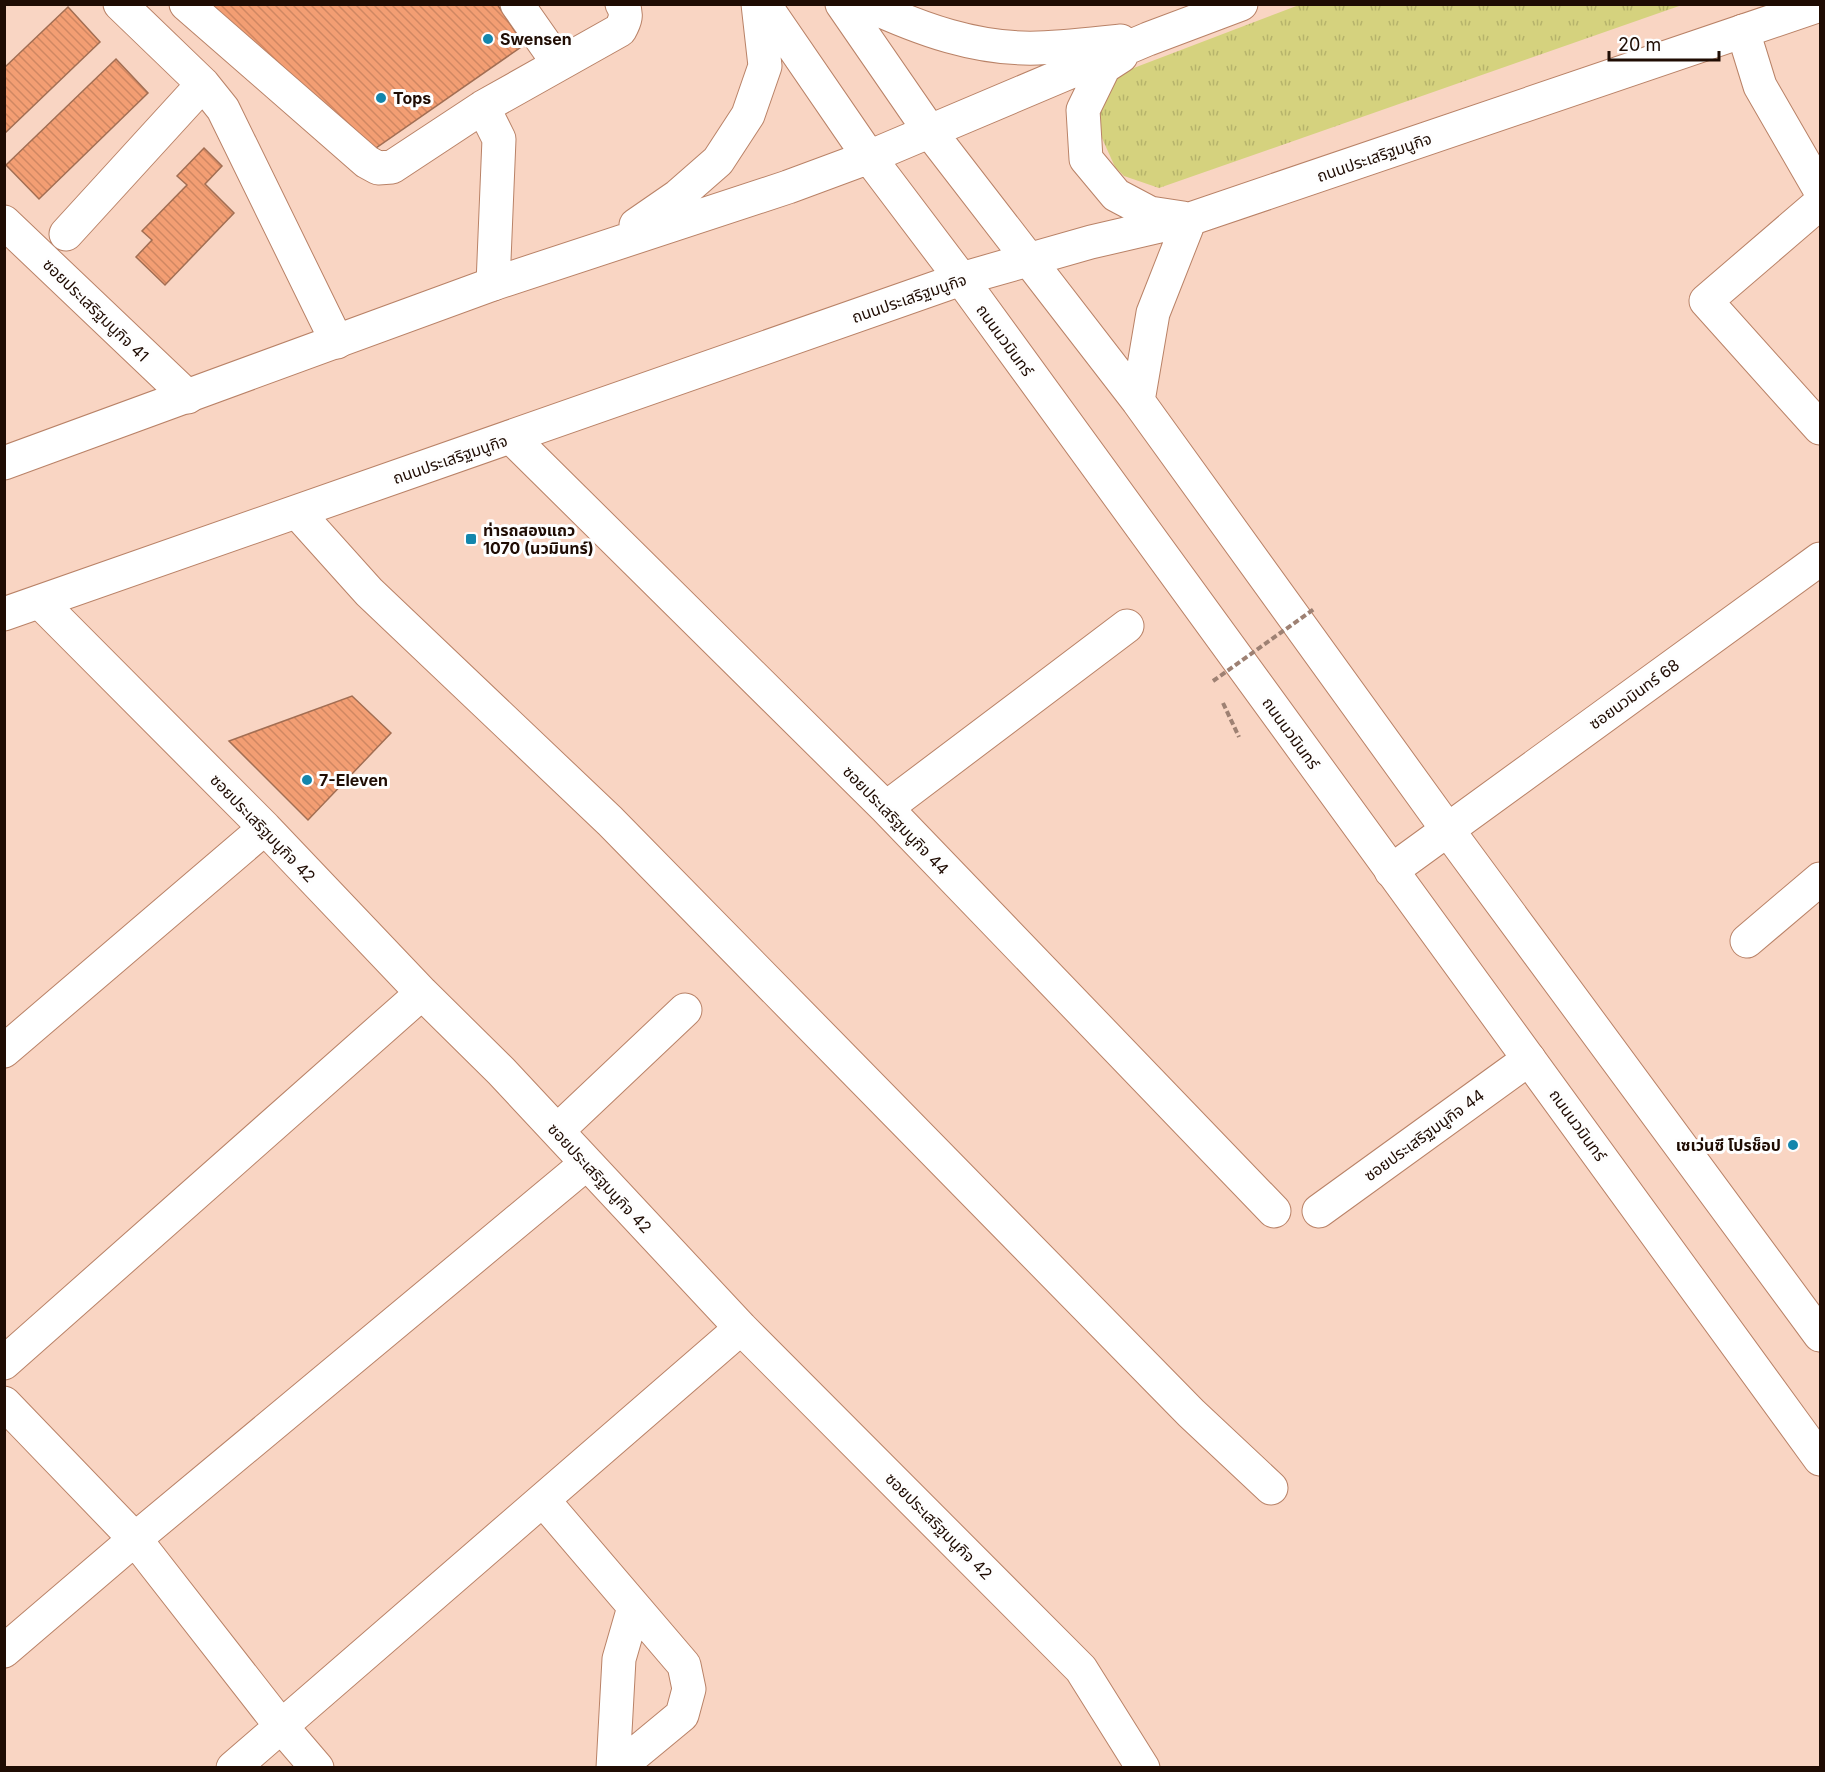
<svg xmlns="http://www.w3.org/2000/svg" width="1825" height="1772" font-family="Inter,'Noto Sans Thai',sans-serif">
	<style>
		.grass { fill: url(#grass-tufts) }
		.building { fill: url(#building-back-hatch); stroke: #a26e53; stroke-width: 1.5 }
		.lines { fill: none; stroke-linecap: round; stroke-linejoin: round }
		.minor-casing { stroke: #b98267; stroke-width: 35 }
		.major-casing { stroke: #b98267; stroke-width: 35 }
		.path { stroke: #9e8173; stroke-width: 4; stroke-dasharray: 6 3; stroke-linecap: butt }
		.minor { stroke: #fff; stroke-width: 33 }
		.major { stroke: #fff; stroke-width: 33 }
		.path-bridge { stroke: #9e8173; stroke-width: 4; stroke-dasharray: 6 3; stroke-linecap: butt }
		.poi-dot { fill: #1386ac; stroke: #fefefe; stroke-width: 2 }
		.labels { text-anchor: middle; stroke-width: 6; stroke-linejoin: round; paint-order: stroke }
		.poi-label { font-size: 16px; font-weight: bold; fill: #1f0c03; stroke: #fefefe; text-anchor: start }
		.street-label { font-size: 16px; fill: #1f0c03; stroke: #fefefe }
	</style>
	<defs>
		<pattern id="grass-tufts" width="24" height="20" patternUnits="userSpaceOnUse" patternTransform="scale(1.5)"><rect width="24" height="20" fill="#d5d27e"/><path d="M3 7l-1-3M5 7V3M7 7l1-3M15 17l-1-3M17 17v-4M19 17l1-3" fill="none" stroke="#b6b36b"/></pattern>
		<pattern id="building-back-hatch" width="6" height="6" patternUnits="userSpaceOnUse" patternTransform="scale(1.5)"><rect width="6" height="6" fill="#f39e73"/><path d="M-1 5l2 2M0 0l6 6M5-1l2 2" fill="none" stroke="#d08762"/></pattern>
	</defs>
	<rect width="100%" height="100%" fill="#f9d5c3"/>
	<path class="grass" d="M1299 5H1682L1159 188 1124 176 1115 167 1097 127V104L1118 74Z"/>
	<path class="building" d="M210 4H497L524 45 373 150Z
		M68 7 100 42 4 134V68Z
		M116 59 148 93 39 199 6 165Z
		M204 148 222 166 205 184 234 213 165 285 136 257 152 240 142 231 187 185 177 176Z
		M352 696 391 733 308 820 229 741Z"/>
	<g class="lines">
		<g class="minor-casing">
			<path id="minor" d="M120 4 203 84 223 109 337 342
				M186 4 367 162 378 168 392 167 483 107 620 30C625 21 628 14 622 4
				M517 4 559 64
				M1743 31 1760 86 1820 190
				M483 107 499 139 493 284
				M1820 203 1706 301 1820 428
				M4 222 188 397
				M66 234 203 84
				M511 437 886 808 1274 1211
				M298 513 369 592 610 821 1191 1413 1271 1488
				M40 602 265 828 422 993 501 1071 741 1328 1081 1669 1143 1768
				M886 808 1127 626
				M1391 871 1820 559
				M1747 941 1820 879
				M4 1051 265 828
				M557 1131 685 1010
				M1319 1211 1529 1059
				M4 1363 422 993
				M4 1403 135 1539 281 1726 317 1768
				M543 1500 684 1665 689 1689 682 1715 618 1768
				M4 1651 135 1539 587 1163
				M233 1768 741 1328
				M613 1768 619 1659 634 1607"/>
		</g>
		<g class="major-casing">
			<path id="major" d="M764 4 869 157 959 276 1820 1459
				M842 4 931 133 1138 401 1447 829 1820 1335
				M866 4C920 29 977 50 1038 48 1066 47 1093 44 1121 41
				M1121 56 1104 67 1083 110 1086 159 1116 195 1150 213 1183 218
				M636 225 678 196 718 161 748 115 765 66 758 4
				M1138 401 1153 313 1190 219
				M4 463 493 284 788 187 869 157 1148 39 1241 4
				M4 614 961 279 1091 242 1190 219 1820 5"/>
		</g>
		<path class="path" d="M1223 703 1239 737"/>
		<use href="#minor" class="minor"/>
		<use href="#major" class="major"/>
		<path class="path-bridge" d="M1213 681 1314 609"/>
	</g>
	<g class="poi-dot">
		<circle cx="488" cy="39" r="6"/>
		<circle cx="381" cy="98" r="6"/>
		<rect x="465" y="533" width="12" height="12" rx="3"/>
		<circle cx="307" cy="780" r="6"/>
		<circle cx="1793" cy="1145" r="6"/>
	</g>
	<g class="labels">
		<g class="poi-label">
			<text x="500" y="45">Swensen</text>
			<text x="393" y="104">Tops</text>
			<text x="483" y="536">ท่ารถสองแถว<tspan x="483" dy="18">1070 (นวมินทร์)</tspan></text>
			<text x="319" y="786">7-Eleven</text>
			<text x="1781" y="1151" text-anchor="end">เซเว่นซี โปรช็อป</text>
		</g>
		<g class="street-label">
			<text transform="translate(1374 157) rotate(-19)" y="6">ถนนประเสริฐมนูกิจ</text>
			<text transform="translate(909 298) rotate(-19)" y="6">ถนนประเสริฐมนูกิจ</text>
			<text transform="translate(96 310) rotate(44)" y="6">ซอยประเสริฐมนูกิจ 41</text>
			<text transform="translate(1005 340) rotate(54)" y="6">ถนนนวมินทร์</text>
			<text transform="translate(450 459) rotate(-19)" y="6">ถนนประเสริฐมนูกิจ</text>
			<text transform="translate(1634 694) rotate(-36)" y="6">ซอยนวมินทร์ 68</text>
			<text transform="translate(1291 733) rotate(54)" y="6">ถนนนวมินทร์</text>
			<text transform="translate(896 820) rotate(46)" y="6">ซอยประเสริฐมนูกิจ 44</text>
			<text transform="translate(263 828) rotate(46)" y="6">ซอยประเสริฐมนูกิจ 42</text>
			<text transform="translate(1578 1125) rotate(54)" y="6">ถนนนวมินทร์</text>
			<text transform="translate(1424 1135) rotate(-36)" y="6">ซอยประเสริฐมนูกิจ 44</text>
			<text transform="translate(600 1178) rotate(47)" y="6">ซอยประเสริฐมนูกิจ 42</text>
			<text transform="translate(939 1526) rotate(45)" y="6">ซอยประเสริฐมนูกิจ 42</text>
		</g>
	</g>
	<rect width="1825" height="1772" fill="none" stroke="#1f0c03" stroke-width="12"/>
	<path d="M1609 51v9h110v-9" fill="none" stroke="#1f0c03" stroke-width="3"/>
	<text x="1618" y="51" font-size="18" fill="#1f0c03" stroke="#fefefe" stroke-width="4.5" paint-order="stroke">20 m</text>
</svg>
